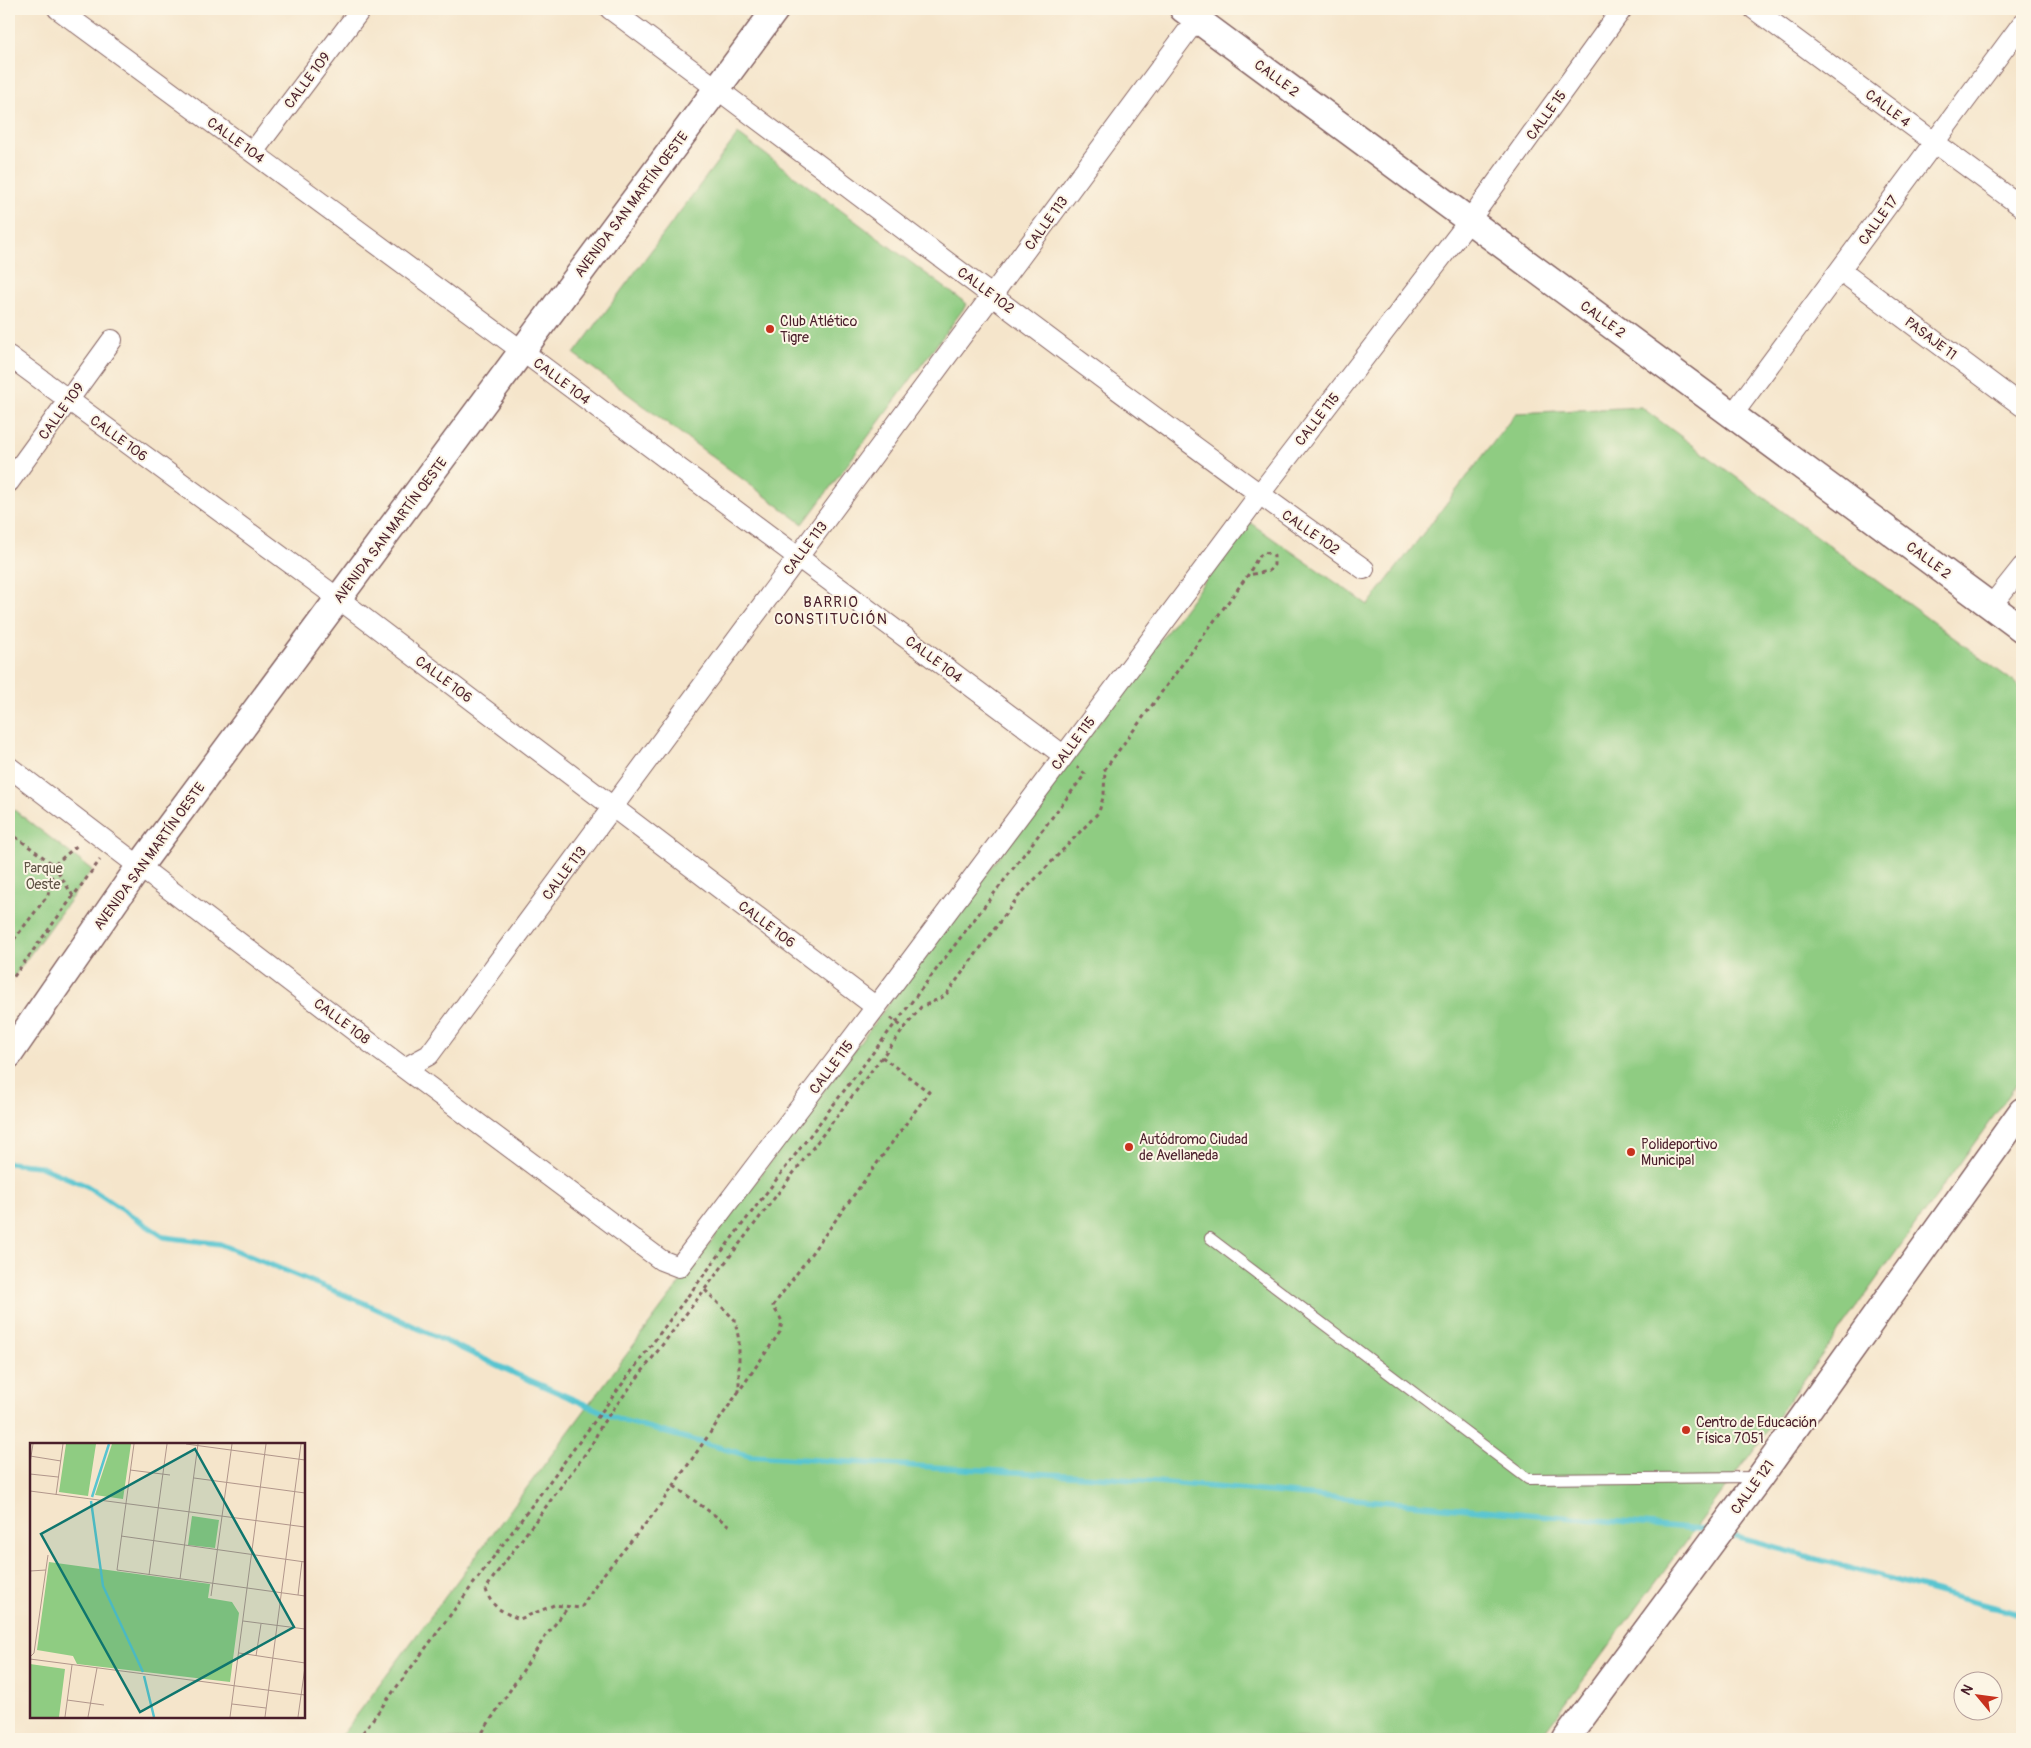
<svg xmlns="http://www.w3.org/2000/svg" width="2031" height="1748" font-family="Pangolin,sans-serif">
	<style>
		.green { fill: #8fcc82; stroke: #6c7656 }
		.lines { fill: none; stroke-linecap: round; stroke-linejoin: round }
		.stream { stroke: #58c5d0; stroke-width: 5.5 }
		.service-casing { stroke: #866463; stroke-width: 12 }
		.minor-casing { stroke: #866463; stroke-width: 22 }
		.tertiary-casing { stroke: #866463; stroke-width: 29 }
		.path { stroke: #866463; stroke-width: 3; stroke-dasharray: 4 4; stroke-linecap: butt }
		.service { stroke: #fff; stroke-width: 10 }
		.minor { stroke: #fff; stroke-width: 20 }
		.tertiary { stroke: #fff; stroke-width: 26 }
		.poi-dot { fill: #c8321e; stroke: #fcf5e5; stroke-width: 2 }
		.labels { text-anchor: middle; stroke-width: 4; stroke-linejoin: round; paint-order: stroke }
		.street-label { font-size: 14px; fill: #4a1f2b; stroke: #fcf5e5 }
		.poi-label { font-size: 14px; fill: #4a1f2b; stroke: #fcf5e5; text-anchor: start }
		.park-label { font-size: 14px; fill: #5f5345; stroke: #fcf5e5 }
		.neighbourhood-label { font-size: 15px; letter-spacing: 1px; fill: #4a1f2b; stroke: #fcf5e5 }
		.inset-river { fill: none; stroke: #58c5d0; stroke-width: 2.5 }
		.inset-road { fill: none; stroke: #b1968b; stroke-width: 1 }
		.view { fill: #0f766e; fill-opacity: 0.15; stroke: #0f766e; stroke-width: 2.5 }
		.inset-edge { fill: none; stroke: #4a1f2b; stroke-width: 2.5 }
	</style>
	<rect width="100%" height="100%" fill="#fcf5e5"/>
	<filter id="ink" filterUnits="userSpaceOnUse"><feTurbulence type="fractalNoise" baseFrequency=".02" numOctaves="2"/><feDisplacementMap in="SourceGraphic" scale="10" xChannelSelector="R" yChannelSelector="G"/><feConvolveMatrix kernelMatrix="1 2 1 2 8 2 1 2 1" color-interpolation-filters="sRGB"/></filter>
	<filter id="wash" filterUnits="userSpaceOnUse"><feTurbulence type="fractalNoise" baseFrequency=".0096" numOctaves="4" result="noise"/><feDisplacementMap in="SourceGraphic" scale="20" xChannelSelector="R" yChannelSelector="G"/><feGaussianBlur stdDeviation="1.12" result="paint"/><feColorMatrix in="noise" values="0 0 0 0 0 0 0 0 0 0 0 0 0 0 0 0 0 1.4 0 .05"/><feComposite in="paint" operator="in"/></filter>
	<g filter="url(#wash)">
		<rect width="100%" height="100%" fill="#f5e5cb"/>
		<path class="green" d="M738 134 967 304 803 524 574 354Z
			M1641 407 2022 688V1077L1752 1452 1539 1739H339L1249 522 1368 605 1516 413Z
			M9 806 92 870 9 983Z"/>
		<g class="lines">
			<path class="stream" d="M9 1163 39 1166 87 1186 164 1237 220 1244 364 1303 518 1375 621 1420 750 1456 1099 1477 1712 1530
				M1725 1534 2022 1615"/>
		</g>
	</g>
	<g filter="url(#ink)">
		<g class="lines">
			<g class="service-casing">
				<path id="service" d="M1210 1238 1528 1479 1757 1477"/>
			</g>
			<g class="minor-casing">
				<path id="minor" d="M58 9 522 351 1063 755
					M610 9C861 195 1109 388 1364 569
					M1754 9 2022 207
					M253 152 361 9
					M1841 271 2022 406
					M9 356 339 599 876 1007
					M1733 414 2022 24
					M9 482 112 340
					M1991 606 2022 567
					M9 767 377 1048 661 1260 679 1267 876 1007 1259 495 1466 225 1622 9
					M405 1068 429 1055 1204 9"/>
			</g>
			<g class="tertiary-casing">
				<path id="tertiary" d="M1183 9 2022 629
					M9 1055 139 867 776 9
					M1566 1739 1760 1477 2022 1111"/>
			</g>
			<path class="path" d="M9 832 54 865 73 896
				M9 946 48 895 54 865 79 844
				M9 983 100 860
				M891 1018 904 1028
				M882 1057 602 1424 591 1446 493 1578 486 1589C490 1607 504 1613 520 1619L554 1605 581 1608 598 1581 656 1511 780 1332 782 1321 773 1306 929 1092 882 1057 921 1007 945 996 1018 897 1099 812 1104 794 1105 769 1248 575 1258 557 1265 552 1274 556V565L1269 571 1248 575
				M705 1290 735 1320 739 1341V1392
				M674 1486 731 1527
				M358 1739 681 1305 1085 774 1077 767
				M478 1739 545 1637 569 1606"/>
			<use href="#service" class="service"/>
			<use href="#minor" class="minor"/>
			<use href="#tertiary" class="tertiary"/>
		</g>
	</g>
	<g class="poi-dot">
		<circle cx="770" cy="329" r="5"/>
		<circle cx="1129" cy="1147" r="5"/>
		<circle cx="1631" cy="1152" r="5"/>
		<circle cx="1686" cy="1430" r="5"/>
	</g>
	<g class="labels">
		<g class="street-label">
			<text transform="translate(1277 78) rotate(37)" y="5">CALLE 2</text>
			<text transform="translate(307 80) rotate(-53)" y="5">CALLE 109</text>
			<text transform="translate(1888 108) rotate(37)" y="5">CALLE 4</text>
			<text transform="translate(1546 115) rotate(-54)" y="5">CALLE 15</text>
			<text transform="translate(236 140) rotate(36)" y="5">CALLE 104</text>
			<text transform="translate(631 204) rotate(-53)" y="5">AVENIDA SAN MARTÍN OESTE</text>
			<text transform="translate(1878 220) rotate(-54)" y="5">CALLE 17</text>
			<text transform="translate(1046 223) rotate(-54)" y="5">CALLE 113</text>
			<text transform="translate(986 290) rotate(37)" y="5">CALLE 102</text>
			<text transform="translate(1603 319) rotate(36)" y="5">CALLE 2</text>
			<text transform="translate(1931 338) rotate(37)" y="5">PASAJE 11</text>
			<text transform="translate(562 381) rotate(37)" y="5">CALLE 104</text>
			<text transform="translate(61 411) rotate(-54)" y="5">CALLE 109</text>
			<text transform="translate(1317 419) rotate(-52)" y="5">CALLE 115</text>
			<text transform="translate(119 438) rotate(36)" y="5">CALLE 106</text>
			<text transform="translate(390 530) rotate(-53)" y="5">AVENIDA SAN MARTÍN OESTE</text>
			<text transform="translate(1311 532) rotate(35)" y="5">CALLE 102</text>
			<text transform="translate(805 548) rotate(-53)" y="5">CALLE 113</text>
			<text transform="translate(1929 560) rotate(37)" y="5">CALLE 2</text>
			<text transform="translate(934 659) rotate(37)" y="5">CALLE 104</text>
			<text transform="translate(444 679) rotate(37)" y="5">CALLE 106</text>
			<text transform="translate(1073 743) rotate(-53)" y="5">CALLE 115</text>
			<text transform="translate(149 856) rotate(-54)" y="5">AVENIDA SAN MARTÍN OESTE</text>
			<text transform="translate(564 873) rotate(-53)" y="5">CALLE 113</text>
			<text transform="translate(767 924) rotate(37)" y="5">CALLE 106</text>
			<text transform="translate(342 1021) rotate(37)" y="5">CALLE 108</text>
			<text transform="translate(831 1067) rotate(-53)" y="5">CALLE 115</text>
			<text transform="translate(1752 1487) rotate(-54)" y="5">CALLE 121</text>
		</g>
		<g class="poi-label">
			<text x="780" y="326">Club Atlético<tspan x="780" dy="16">Tigre</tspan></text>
			<text x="1139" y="1144">Autódromo Ciudad<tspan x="1139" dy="16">de Avellaneda</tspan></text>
			<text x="1641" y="1149">Polideportivo<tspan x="1641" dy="16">Municipal</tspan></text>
			<text x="1696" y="1427">Centro de Educación<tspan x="1696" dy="16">Física 7051</tspan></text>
		</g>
		<g class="park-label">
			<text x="43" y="873">Parque<tspan x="43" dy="16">Oeste</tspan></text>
		</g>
		<g class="neighbourhood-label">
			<text x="831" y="607">BARRIO<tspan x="831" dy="17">CONSTITUCIÓN</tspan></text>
		</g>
	</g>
	<g transform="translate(30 1443)">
		<rect width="275" height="275" fill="#f5e5cb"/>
		<path d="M36 1H66L58 53 29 49ZM82 1H101L93 56 65 52ZM162 73 189 77 185 105 158 102ZM19 119 180 141 178 155 202 159 209 170 200 239 47 221 43 213 7 207ZM0 221 35 226 29 274H0Z" fill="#8fcc82"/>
		<path class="inset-river" d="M62 54 79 1M61 58 73 143 113 229M114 233 124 274"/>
		<path class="inset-road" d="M104 1 87 127 275 153M156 1 275 17M0 13 31 18M0 20 3 1M100 27 140 32M0 31 28 34M164 35 275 50M0 48 275 84M26 52 33 1M91 93 275 119M0 128 16 127M119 132 137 1M150 136 168 1M268 152 272 118M181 153 202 1M213 178 275 186M209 210 275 220M226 213 231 181M0 214 4 210 18 112M0 216 275 252M37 257 74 262M202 261 236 265M35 274 42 222M58 274 67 225M200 274 236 1M235 274 271 1M268 274 275 224"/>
		<path class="view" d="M165 6 264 184 110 269 11 91Z"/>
		<rect width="275" height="275" class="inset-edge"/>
	</g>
	<rect width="2031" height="1748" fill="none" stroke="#fcf5e5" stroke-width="30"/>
	<g transform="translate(1978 1696) rotate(299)"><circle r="24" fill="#fcf5e5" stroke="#b59f9b"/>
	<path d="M0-4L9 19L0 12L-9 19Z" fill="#c8321e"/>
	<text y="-8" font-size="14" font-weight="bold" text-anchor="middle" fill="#4a1f2b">N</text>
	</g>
</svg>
